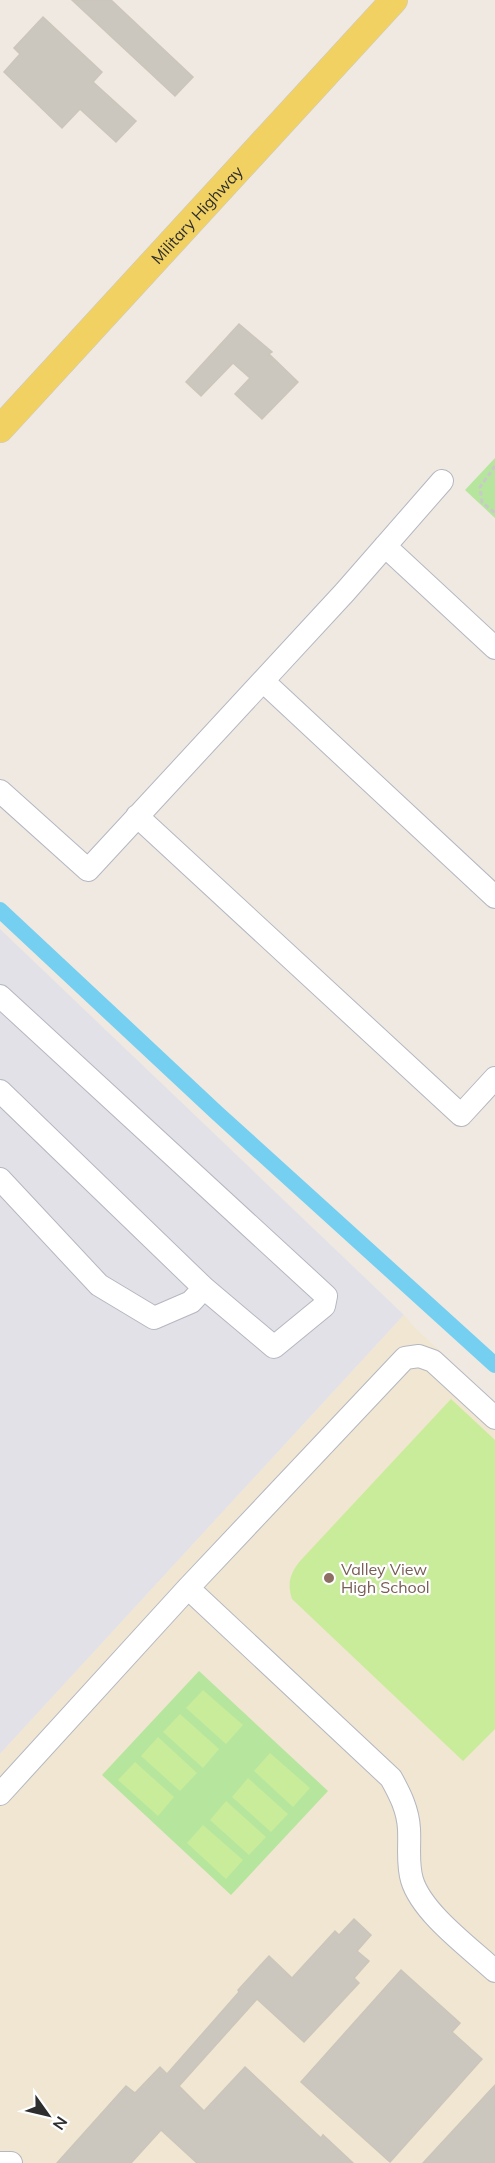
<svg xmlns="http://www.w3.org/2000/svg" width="495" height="2163" font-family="Mulish,sans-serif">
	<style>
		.industrial { fill: #e3e1e8 }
		.education { fill: #f0e6d1 }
		.green { fill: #b6e59e }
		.pitch { fill: #c9ec9a }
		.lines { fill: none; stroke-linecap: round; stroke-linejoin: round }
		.canal { stroke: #75cff0; stroke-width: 16 }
		.building { fill: #cbc7bf; stroke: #cbc5ba; stroke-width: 1.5 }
		.minor-casing { stroke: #b4b7c1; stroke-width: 24 }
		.major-casing { stroke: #c9c9c9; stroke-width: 28 }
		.path { stroke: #c9c9c9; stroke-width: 3; stroke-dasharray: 4.5 3; stroke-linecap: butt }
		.minor { stroke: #fff; stroke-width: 22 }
		.major { stroke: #f2d163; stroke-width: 27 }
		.education-dot { fill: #8d6e63; stroke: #fff; stroke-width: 2 }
		.labels { text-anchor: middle; stroke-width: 4.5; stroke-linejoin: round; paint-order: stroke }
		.street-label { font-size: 16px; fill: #2e2e2e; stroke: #fff }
		.education-label { font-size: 16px; fill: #785e54; stroke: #fff; text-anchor: start }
	</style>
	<rect width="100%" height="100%" fill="#efe9e1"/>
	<path class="industrial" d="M0 929 404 1315 0 1754Z"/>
	<path class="education" d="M404 1315 415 1328 495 1402V2163H0V1754Z"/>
	<path class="green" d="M495 458V518L465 490Z
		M199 1671 328 1791 231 1895 102 1775Z"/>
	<path class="pitch" d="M451 1399 495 1440V1729L463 1761 292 1599C287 1583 290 1573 301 1560Z
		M203 1690 243 1725 226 1744 186 1708Z
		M180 1714 219 1749 203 1768 163 1732Z
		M158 1737 197 1773 180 1791 141 1756Z
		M270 1753 310 1788 293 1807 254 1771Z
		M135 1762 174 1797 158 1816 118 1780Z
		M248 1778 288 1814 271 1832 232 1797Z
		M226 1801 266 1837 249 1855 210 1820Z
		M203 1825 243 1860 226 1879 187 1843Z"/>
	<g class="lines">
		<path class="canal" d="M0 910 217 1113 495 1365"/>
	</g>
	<path class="building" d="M72 0H111L193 77 175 96Z
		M43 17 102 72 93 82 136 121 116 142 80 109 62 128 4 72 20 54 14 48Z
		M239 324 272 352 269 354 298 382 262 419 235 394 250 378 233 363 201 396 186 382Z
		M354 1919 371 1935 357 1951 369 1961 354 1978 359 1983 304 2042 257 1999 179 2086 204 2111 245 2067 321 2138 323 2135 353 2163H197L161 2130 131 2163H57L126 2086 135 2093 160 2067 167 2074 239 1992 238 1990 269 1956 292 1978 335 1931 339 1935Z
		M401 1970 460 2023 452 2032 482 2059 390 2162 301 2082Z
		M495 2085V2163H423Z"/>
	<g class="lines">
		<g class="minor-casing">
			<path id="minor" d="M385 546 495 648
				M263 681 495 897
				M0 791 88 870 345 592 442 481
				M137 816 461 1115 495 1078
				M0 996 326 1296 324 1306 274 1347 204 1288 191 1302 154 1318 99 1285 0 1179
				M0 1091 204 1288
				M188 1588 391 1778C400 1794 408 1810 409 1829 410 1847 407 1863 412 1880 422 1913 469 1947 495 1971
				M0 1794 188 1588 405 1358 419 1356 433 1361 495 1418
				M0 2163H11"/>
		</g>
		<g class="major-casing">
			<g id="major">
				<path id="s1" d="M0 429 394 0"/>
			</g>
		</g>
		<path class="path" d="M495 466 480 487 482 502 495 513"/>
		<use href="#minor" class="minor"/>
		<use href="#major" class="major"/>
	</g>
	<circle class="education-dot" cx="329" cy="1578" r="6"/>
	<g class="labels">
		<g class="street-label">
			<text dy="6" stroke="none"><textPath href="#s1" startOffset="291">Military Highway</textPath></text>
		</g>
		<g class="education-label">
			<text x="341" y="1575">Valley View<tspan x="341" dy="18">High School</tspan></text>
		</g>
	</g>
	<g transform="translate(48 2115) rotate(124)" stroke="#ffffff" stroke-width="4.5" paint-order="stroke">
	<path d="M0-4.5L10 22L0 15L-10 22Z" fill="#2e2e2e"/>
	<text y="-9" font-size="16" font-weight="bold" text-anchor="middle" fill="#2e2e2e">N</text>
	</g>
</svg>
